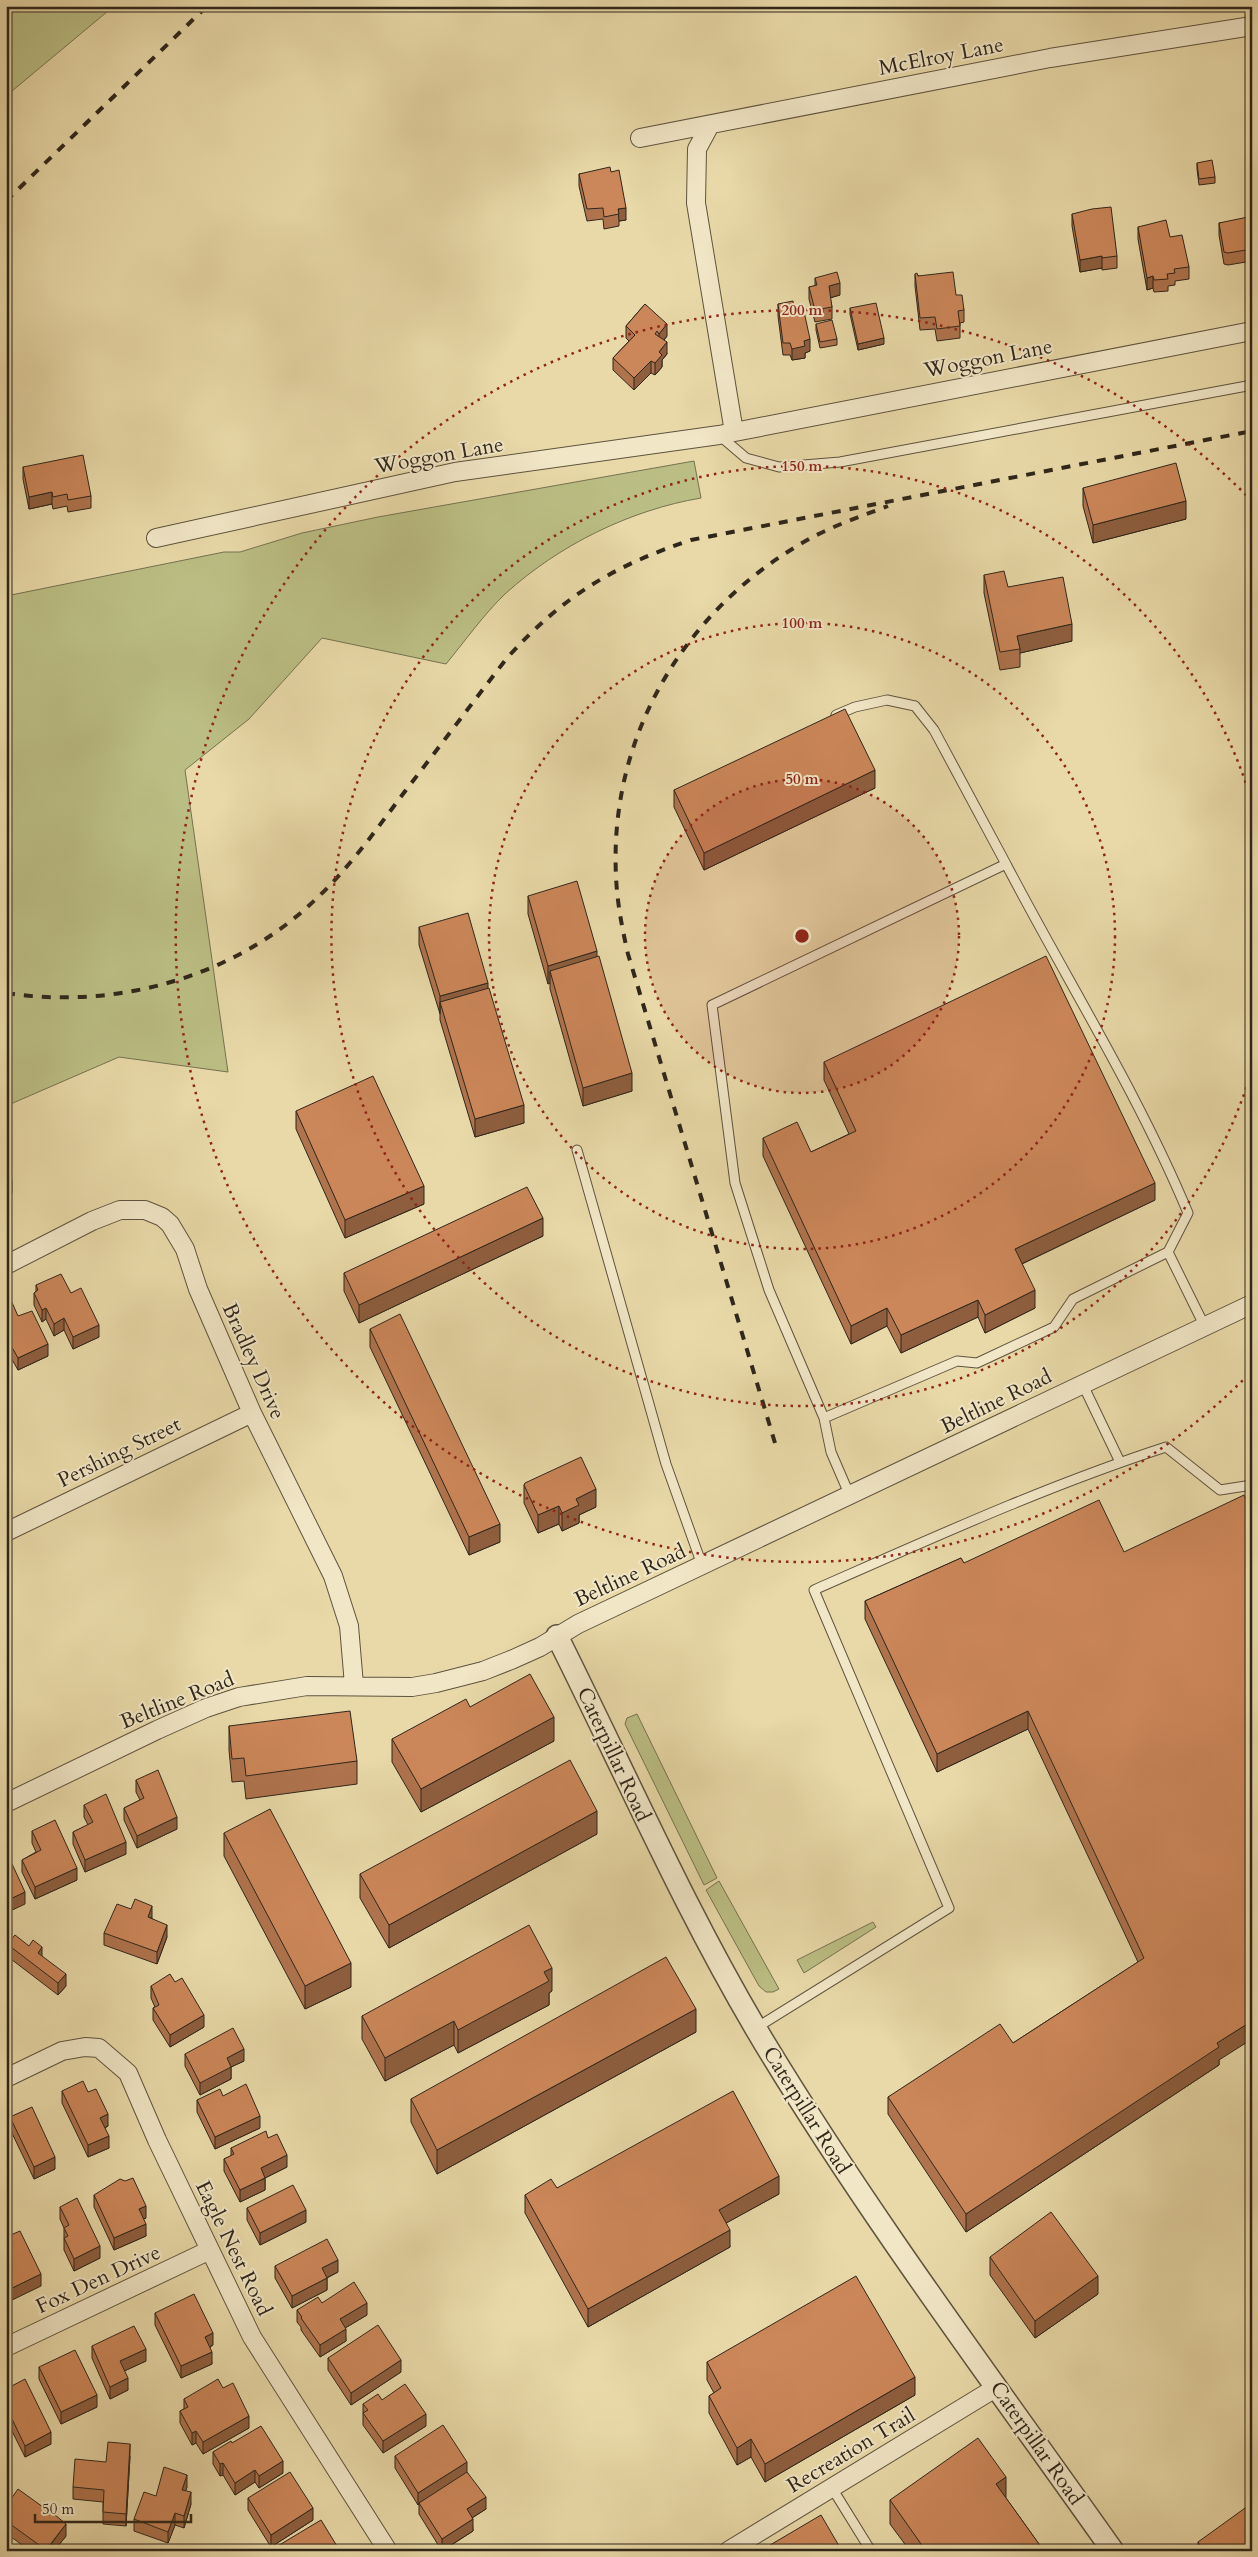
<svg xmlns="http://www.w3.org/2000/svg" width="1258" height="2557" font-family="Cardo,serif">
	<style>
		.green { fill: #bbbe84; stroke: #757250 }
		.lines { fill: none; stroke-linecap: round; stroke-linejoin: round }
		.service-casing { stroke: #5e533e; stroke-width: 11 }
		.minor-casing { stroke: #5e533e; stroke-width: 20 }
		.tertiary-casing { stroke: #5e533e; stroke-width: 24 }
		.service { stroke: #f1e6c6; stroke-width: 9 }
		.minor { stroke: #f1e6c6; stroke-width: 18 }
		.tertiary { stroke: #f1e6c6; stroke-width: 21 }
		.rail { stroke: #2f261b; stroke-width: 4; stroke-dasharray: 9 9; stroke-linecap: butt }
		.wall { fill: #af734d; stroke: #2f261b }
		.shaded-wall { fill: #8e5e3e; stroke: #2f261b }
		.building { fill: #cb8659; stroke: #2f261b }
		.ring { fill: none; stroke: #8f2418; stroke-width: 2.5; stroke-dasharray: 2.5 5 }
		.labels { text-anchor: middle; stroke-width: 4; stroke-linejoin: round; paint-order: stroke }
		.street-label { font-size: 21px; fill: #2f261b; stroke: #f1e6c6 }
		.centre { fill: #8f2418; stroke: #f1e6c6; stroke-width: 2.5 }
		.ring-label { font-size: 15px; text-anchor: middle; font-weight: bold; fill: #8f2418; stroke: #f1e6c6; stroke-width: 4; stroke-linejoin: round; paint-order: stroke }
	</style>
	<rect width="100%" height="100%" fill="#e9d9a8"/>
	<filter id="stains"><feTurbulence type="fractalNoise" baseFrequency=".004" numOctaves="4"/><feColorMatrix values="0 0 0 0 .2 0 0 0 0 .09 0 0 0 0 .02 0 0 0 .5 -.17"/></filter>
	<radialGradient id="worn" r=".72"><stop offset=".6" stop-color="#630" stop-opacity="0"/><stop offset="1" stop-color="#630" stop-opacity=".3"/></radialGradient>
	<path class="green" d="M6 6H114L6 96Z
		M694 461 701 498C630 510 559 545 505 594 484 614 465 641 446 664L322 638 249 719 185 770 228 1072 119 1057 6 1106V596L224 552H240L302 533 378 517Z
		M637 1714 717 1878 704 1885 625 1724 627 1718Z
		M719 1881 779 1989 773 1992H766L759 1986 706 1890Z
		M873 1922 876 1927 804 1973 797 1960Z"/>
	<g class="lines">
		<g class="service-casing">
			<path id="service" d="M719 435 746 458 779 467 840 462 1252 385
				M836 715 855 707 887 700 915 706 934 730 1006 864
				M577 1150 666 1464 702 1565
				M1083 1385 1120 1462
				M824 1418 769 1290 735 1183 712 1005 1006 864C1067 981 1137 1091 1188 1213L1168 1252
				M850 1496 831 1452 824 1418 957 1361 977 1363 1054 1327 1073 1299 1168 1252 1205 1327
				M756 2028 949 1908 814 1590C930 1539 1046 1486 1166 1447L1220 1490 1252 1485
				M832 2488 871 2551"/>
		</g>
		<g class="minor-casing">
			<path id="minor" d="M710 125 697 149 696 203 734 432
				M640 138 1050 58 1252 26
				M156 538 455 472 719 435 1252 331
				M6 1265 92 1221 120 1210H145L162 1217 170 1224 185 1249 198 1289 252 1413 333 1576 349 1626 354 1685
				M6 1532 252 1413
				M6 1803 157 1730 206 1708 239 1697 307 1686 412 1687 436 1683 483 1671 511 1660 540 1647 578 1624 1252 1304
				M6 2078 62 2051 85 2047 99 2048 128 2073 157 2140 252 2337 388 2551
				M6 2347 210 2250
				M728 2551 997 2387"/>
		</g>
		<g class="tertiary-casing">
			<path id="tertiary" d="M557 1636C625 1772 686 1913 765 2044 871 2219 995 2384 1113 2551"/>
		</g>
		<use href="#service" class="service"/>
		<use href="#minor" class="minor"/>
		<use href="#tertiary" class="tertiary"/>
		<path class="rail" d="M6 201 207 6
			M6 993C117 1010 236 977 317 898 351 866 378 827 406 790 440 746 473 702 507 658 563 596 613 566 691 540L1252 431
			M775 1443 628 954C622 928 617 902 616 876 609 733 687 606 811 538 835 525 862 516 888 506"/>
	</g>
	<path class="wall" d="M1197 163 1215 177V183L1199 185 1197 169Z
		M611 172 626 220 619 221V226L604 229 603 219 587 221 579 186V174Z
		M1072 214 1117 256V268L1102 270V268L1080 272 1072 226Z
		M1252 220V261L1228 265 1224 264 1219 235V223Z
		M1138 227 1170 237 1189 267V279L1175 281V285L1168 286V291L1154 292 1153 288 1147 290 1138 239Z
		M915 274 956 295 964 310V322L960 323V338L937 341 935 329 920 330 915 286Z
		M815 278 840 295 830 298 832 307V319L815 322 809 299V287L815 286Z
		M645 304 667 336 664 340 667 354 662 360V367L655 375 651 373 634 390 613 370V358L629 341 626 338V326Z
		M778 304 794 309 810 351 805 353V358L792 360 790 355H783L778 316Z
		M850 308 884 344 858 350 850 314Z
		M816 324 837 339V345L820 348 816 330Z
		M23 467 91 496V508L68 512 67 506 53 509 52 504 29 509 23 479Z
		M1083 488 1186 519 1093 543 1083 506Z
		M984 575 1008 587 1072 641 1020 653V667L1000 670 984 593Z
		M875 788 704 870 674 807V790Z
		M528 896 597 957 632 1091 583 1106 550 989V983L548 984 528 914Z
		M419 927 488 988 524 1123 475 1137 440 1020V1014L419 945Z
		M824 1062 1155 1200 1022 1264 1035 1308 985 1333 978 1317 901 1353 887 1326 851 1344 763 1156V1138L811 1152 849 1134 824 1080Z
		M296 1111 424 1204 345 1238 296 1129Z
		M543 1236 359 1323 344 1291V1273Z
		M36 1285 71 1293 99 1337 73 1349 64 1330 54 1336 46 1319 42 1322 34 1305V1293L36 1291Z
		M18 1316 48 1356 18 1370 10 1356 6 1358Z
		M370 1329 500 1542 469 1555 370 1347Z
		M524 1485 596 1507 579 1515V1523L562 1531 559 1524 538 1533 524 1503Z
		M961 1558 1219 2060V2065L966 2232 888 2114V2097L1013 2043 1138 1962 1028 1729 937 1772 865 1619V1601Z
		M229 1726 357 1761V1784L246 1799 244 1781 232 1782 229 1750Z
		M392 1739 554 1741 421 1812 392 1762Z
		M136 1780 177 1829 137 1848 124 1820V1808L140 1800 136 1792Z
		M84 1805 126 1854 85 1872 73 1844V1832L88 1825 84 1817Z
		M32 1831 77 1880 35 1899 22 1872V1860L36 1852 32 1843Z
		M224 1833 351 1987 305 2009 224 1856Z
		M597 1834 389 1948 360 1898V1874Z
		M152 1918 167 1937 157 1964 104 1945V1933Z
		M7 1944 29 1946 42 1956 66 1986 58 1995 7 1956Z
		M151 1986 204 2027 170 2047 153 2020V2008L155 2007 151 1998Z
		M552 1991 549 1993V2005L458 2053 454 2045 385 2081 362 2039V2016Z
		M696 2032 437 2174 411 2122V2099Z
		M185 2054 244 2061 231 2067V2079L200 2095 185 2066Z
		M62 2091 88 2092 108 2126 105 2128 109 2148 88 2157 62 2103Z
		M223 2096 260 2128 215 2149 197 2112V2100Z
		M10 2117 55 2169 34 2179 10 2129Z
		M268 2138 287 2167 265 2178V2190L240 2202 224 2171V2159L231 2156V2148Z
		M557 2188 779 2194 726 2223 730 2247 588 2327 525 2213V2195Z
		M94 2195 146 2218 143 2219 146 2236 114 2250 94 2207Z
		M60 2207 100 2258 74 2271 64 2250V2228L60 2219Z
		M247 2208 306 2222 260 2245 247 2220Z
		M990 2257 1098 2294 1035 2338 990 2275Z
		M275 2266 338 2272 327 2278V2290L292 2308 275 2278Z
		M322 2303 367 2315 345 2328 346 2341 320 2357 301 2330V2327L297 2322V2310Z
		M155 2313 213 2345 210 2347 212 2364 181 2378 155 2325Z
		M92 2346 146 2361 124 2371 128 2390 110 2399 92 2358Z
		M328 2358 401 2372 351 2405 328 2370Z
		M707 2362 915 2395 765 2482 751 2457 737 2465 709 2413V2396L714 2393 707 2380Z
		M39 2367 97 2407 61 2424 39 2379Z
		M223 2388 249 2428 203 2454 196 2443 192 2445 180 2423V2411L184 2409V2399Z
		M6 2389 51 2444 25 2457 12 2431Z
		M382 2400 426 2426 383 2453 363 2425V2404Z
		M232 2443 283 2473 259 2488 255 2482 235 2495 223 2475 220 2476 213 2464V2452Z
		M130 2456 126 2526 103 2524V2502L73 2499V2487L106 2462Z
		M395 2456 467 2472 486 2509 472 2518 473 2531 442 2551 419 2514V2504L418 2505 395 2468Z
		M187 2487 185 2491 191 2504 184 2528 175 2525 168 2543 134 2531V2519L156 2496Z
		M248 2498 313 2520 271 2547 248 2510Z
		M1006 2498 1044 2551H910L890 2524V2500Z
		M6 2506 43 2507 66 2536 54 2551H30L6 2533Z
		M1198 2542 1252 2551H1198Z"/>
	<path class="shaded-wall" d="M626 208V220L619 221 618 209Z
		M1102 256V268L1080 272V260Z
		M1153 276V288L1147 290V278Z
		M840 283V295L829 298V286Z
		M667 324V336L659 346V334Z
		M884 338V344L858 350V344Z
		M810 339V351L805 353V358L792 360V349L804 341Z
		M667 342V354L662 360V367L655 375V363L659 352Z
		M651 361V373L634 390V378Z
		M52 492V504L29 509V497Z
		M1186 501V519L1093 543V525Z
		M1072 624V641L1020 653V649L1017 636Z
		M875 770V788L704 870V853Z
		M597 951V969L550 971V983L548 984V966Z
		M488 983V1000L440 1002V1014V996Z
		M632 1073V1091L583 1106V1088Z
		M524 1105V1123L475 1137V1119Z
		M12 1181V1193L6 1196V1184Z
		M1155 1183V1200L1015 1267V1249Z
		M424 1186V1204L345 1238V1220Z
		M543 1218V1236L359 1323V1305Z
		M1035 1290V1308L985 1333V1315Z
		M978 1300V1317L901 1353V1335Z
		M46 1308V1319L42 1322V1310Z
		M887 1308V1326L851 1344V1326Z
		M64 1318V1330L54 1336V1324Z
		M99 1325V1337L73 1349V1337Z
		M10 1344V1356L6 1358V1346Z
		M48 1344V1356L18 1370V1358Z
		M596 1489V1507L579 1515V1523L562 1531V1513L576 1499Z
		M559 1506V1524L538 1533V1515Z
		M500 1524V1542L469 1555V1537Z
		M1028 1711V1729L937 1772V1754Z
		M554 1717V1741L421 1812V1789Z
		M1252 1810V1828L1247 1812Z
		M597 1811V1834L389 1948V1925Z
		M177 1817V1829L137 1848V1836Z
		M126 1842V1854L85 1872V1860Z
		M77 1868V1880L35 1899V1887Z
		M25 1892V1904L6 1913V1901Z
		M152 1906V1918L148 1917Z
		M167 1925V1937L157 1964V1952Z
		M42 1947V1959L38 1953Z
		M351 1963V1987L305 2009V1986Z
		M552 1968V1991L549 1993V2005L458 2053V2030L544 1972Z
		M66 1974V1986L58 1995V1983Z
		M11 2002V2014L6 2019V2007Z
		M696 2009V2032L437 2174V2150Z
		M204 2015V2027L170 2047V2035Z
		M454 2021V2045L385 2081V2058Z
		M1252 2021V2039L1219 2060V2065L966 2232V2214L1217 2043Z
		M244 2049V2061L231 2067V2079L200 2095V2083L227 2058Z
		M108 2114V2126L100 2130V2118Z
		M260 2116V2128L215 2149V2137Z
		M109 2136V2148L88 2157V2145Z
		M287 2155V2167L261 2180V2168Z
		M55 2157V2169L34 2179V2167Z
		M779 2176V2194L719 2227V2210Z
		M265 2178V2190L240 2202V2190Z
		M146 2206V2218L139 2221V2209Z
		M306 2210V2222L260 2245V2233Z
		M146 2224V2236L114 2250V2238Z
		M730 2230V2247L588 2327V2309Z
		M100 2246V2258L74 2271V2259Z
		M338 2260V2272L322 2280V2268Z
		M41 2274V2286L6 2303V2291Z
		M1098 2276V2294L1035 2338V2321Z
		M327 2278V2290L292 2308V2296Z
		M367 2303V2315L340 2331V2319Z
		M346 2329V2341L320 2357V2345Z
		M213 2333V2345L205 2349V2337Z
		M146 2349V2361L120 2373V2361Z
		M212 2352V2364L181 2378V2366Z
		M401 2360V2372L351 2405V2393Z
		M915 2377V2395L765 2482V2464Z
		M128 2378V2390L110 2399V2387Z
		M97 2395V2407L61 2424V2412Z
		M426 2414V2426L383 2453V2441Z
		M249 2416V2428L203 2454V2442Z
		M12 2419V2431L6 2434V2422Z
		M196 2431V2443L192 2445V2433Z
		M51 2432V2444L25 2457V2446Z
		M751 2439V2457L737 2465V2448Z
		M130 2444V2456L126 2526V2514Z
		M283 2461V2473L259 2488V2476Z
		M467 2462V2474L419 2503 418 2505V2493Z
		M223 2463V2475L220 2476V2464Z
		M255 2470V2482L235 2495V2483Z
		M187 2475V2487L182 2502V2490Z
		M1006 2477V2500L996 2484Z
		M191 2492V2504L184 2528V2516Z
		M486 2497V2509L467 2521V2509Z
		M313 2508V2520L271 2547V2535Z
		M175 2513V2525L168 2543V2532Z
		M473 2519V2531L442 2551V2539Z
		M66 2524V2536L54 2551H46Z"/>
	<path class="building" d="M1212 160 1215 177 1199 179 1197 163Z
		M610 167 611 172 619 170 626 208 618 209 619 214 604 217 603 208 587 209 579 174Z
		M1111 207 1117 256 1102 258V256L1080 260 1072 214 1092 209Z
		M1248 217 1249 220H1252V249L1228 253 1224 252 1219 223Z
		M1166 220 1170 237 1182 235 1189 267 1174 269 1175 273 1167 274 1168 279 1154 280 1153 276 1147 278 1138 227Z
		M837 272 840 283 829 286 832 307 815 310 809 287 817 285 815 278Z
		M953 272 956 295H962L964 310 958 311 960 326 937 329 935 317 920 318 915 274 917 273 918 276Z
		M793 301 794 309 803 307 810 339 804 341 805 346 792 349 790 343H783L778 304Z
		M876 303 884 338 858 344 850 308Z
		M645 304 667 324 659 334 657 331 655 334 667 342 659 352 662 355 655 363 651 361 634 378 613 358 635 335 626 326Z
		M832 320 837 339 820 342 816 324Z
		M83 455 91 496 68 500 67 494 53 497 52 492 29 497 23 467Z
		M1176 463 1186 501 1093 525 1083 488Z
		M1004 571 1008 587 1063 577 1072 624 1017 636 1020 649 1000 652 984 575Z
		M845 709 875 770 704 853 674 790Z
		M577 881 597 951 548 966 528 896Z
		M468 913 488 983 440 996 419 927Z
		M599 956 632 1073 583 1088 550 971Z
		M1046 956 1155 1183 1015 1249 1035 1290 985 1315 978 1300 901 1335 887 1308 851 1326 763 1138 797 1122 811 1152 856 1131 824 1062Z
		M489 988 524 1105 475 1119 440 1002Z
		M373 1076 424 1186 345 1220 296 1111Z
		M6 1169 12 1181 6 1184Z
		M527 1187 543 1218 359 1305 344 1273Z
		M61 1274 71 1293 81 1288 99 1325 73 1337 64 1318 54 1324 46 1308 42 1310 34 1293 38 1290 36 1285Z
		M10 1298 18 1316 32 1311 48 1344 18 1358 10 1344 6 1346V1300Z
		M400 1314 500 1524 469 1537 370 1329Z
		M581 1457 596 1489 576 1499 579 1505 562 1513 559 1506 538 1515 524 1485 525 1483Z
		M1244 1495 1252 1511V1810L1247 1812 1252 1823V2021L1217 2043 1219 2047 966 2214 888 2097 1000 2024 1013 2043 1144 1958 1028 1711 937 1754 865 1601 961 1558 964 1563 1099 1500 1124 1552Z
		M530 1674 554 1717 421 1789 392 1739 466 1699 470 1707Z
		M350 1711 357 1761 246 1776 244 1758 232 1759 229 1726Z
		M570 1760 597 1811 389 1925 360 1874Z
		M158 1770 177 1817 137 1836 124 1808 144 1798 136 1780Z
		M106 1794 126 1842 85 1860 73 1832 93 1822 84 1805Z
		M270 1809 351 1963 305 1986 224 1833Z
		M55 1820 77 1868 35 1887 22 1860 41 1850 32 1831Z
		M6 1851 25 1892 6 1901Z
		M135 1899 152 1906 148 1917 167 1925 157 1952 104 1933 117 1904 131 1909Z
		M529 1925 552 1968 544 1972 549 1981 458 2030 454 2021 385 2058 362 2016Z
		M15 1935 29 1946 33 1940 42 1947 38 1953 66 1974 58 1983 7 1944Z
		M666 1957 696 2009 437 2150 411 2099Z
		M170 1974 175 1982 182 1978 204 2015 170 2035 153 2008 159 2005 151 1986Z
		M6 1998 11 2002 6 2007Z
		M233 2028 244 2049 227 2058 231 2067 200 2083 185 2054Z
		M83 2081 88 2092 96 2089 108 2114 100 2118 109 2136 88 2145 62 2091Z
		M246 2084 260 2116 215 2137 197 2100 220 2089 223 2096Z
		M733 2091 779 2176 719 2210 730 2230 588 2309 525 2195 551 2179 557 2188Z
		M32 2107 55 2157 34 2167 10 2117Z
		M266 2131 268 2138 277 2134 287 2155 261 2168 265 2178 240 2190 224 2159 234 2154 231 2148Z
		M133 2178 146 2206 139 2209 146 2224 114 2238 94 2195 120 2179 125 2181Z
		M293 2185 306 2210 260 2233 247 2208Z
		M77 2198 100 2246 74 2259 64 2238 68 2236 64 2228 69 2225 60 2207Z
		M1051 2212 1098 2276 1035 2321 990 2257Z
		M20 2231 41 2274 6 2291V2237Z
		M327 2239 338 2260 322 2268 327 2278 292 2296 275 2266Z
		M856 2276 915 2377 765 2464 751 2439 737 2448 709 2396 721 2388 707 2362Z
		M354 2282 367 2303 340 2319 346 2329 320 2345 301 2318 302 2317 297 2310 318 2297 322 2303Z
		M194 2294 213 2333 205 2337 212 2352 181 2366 155 2313Z
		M378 2325 401 2360 351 2393 328 2358Z
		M134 2326 146 2349 120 2361 128 2378 110 2387 92 2346Z
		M75 2350 97 2395 61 2412 39 2367Z
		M25 2379 51 2432 25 2446 12 2419 6 2422V2389Z
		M218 2379 223 2388 233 2383 249 2416 203 2442 196 2431 192 2433 180 2411 188 2407 184 2399Z
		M405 2384 426 2414 383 2441 363 2413 368 2410 363 2404 378 2394 382 2400Z
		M443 2425 467 2462 418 2493 395 2456Z
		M261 2426 283 2461 259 2476 255 2470 235 2483 223 2463 220 2464 213 2452 231 2441 232 2443Z
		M978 2438 1006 2477 996 2484 1044 2551H926L890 2500Z
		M108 2442 130 2444 126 2514 103 2512 104 2490 73 2487 75 2459 106 2462Z
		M164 2467 187 2475 182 2490 191 2492 184 2516 175 2513 168 2532 134 2519 144 2492 156 2496Z
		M290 2472 313 2508 271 2535 248 2498Z
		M467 2472 486 2497 467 2509 473 2519 442 2539 419 2503Z
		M18 2489 43 2507 44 2506 66 2524 46 2550 6 2521V2506Z
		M1252 2503V2551H1204L1198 2542Z
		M821 2515 842 2551H760Z
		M321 2520 340 2551H271V2550Z
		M505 2547 506 2551H497Z"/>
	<circle cx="802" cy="936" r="157" fill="#8f2418" fill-opacity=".12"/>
	<g class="ring">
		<circle cx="802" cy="936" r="157"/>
		<circle cx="802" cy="936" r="313"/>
		<path d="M1251 1073A470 470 0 1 1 1251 799"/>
		<path d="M1248 1375A626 626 0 1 1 1248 497"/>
	</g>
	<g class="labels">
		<g class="street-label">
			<text transform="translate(941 56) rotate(-11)" y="7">McElroy Lane</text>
			<text transform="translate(988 358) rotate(-11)" y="7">Woggon Lane</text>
			<text transform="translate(439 455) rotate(-10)" y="7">Woggon Lane</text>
			<text transform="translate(254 1361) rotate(66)" y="7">Bradley Drive</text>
			<text transform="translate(996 1401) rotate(-26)" y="7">Beltline Road</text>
			<text transform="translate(119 1452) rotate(-26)" y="7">Pershing Street</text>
			<text transform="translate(630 1575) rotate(-25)" y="7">Beltline Road</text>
			<text transform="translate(177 1700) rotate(-22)" y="7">Beltline Road</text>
			<text transform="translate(614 1754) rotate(65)" y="7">Caterpillar Road</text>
			<text transform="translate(807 2110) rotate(58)" y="7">Caterpillar Road</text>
			<text transform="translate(234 2248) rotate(64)" y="7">Eagle Nest Road</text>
			<text transform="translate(98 2279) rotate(-25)" y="7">Fox Den Drive</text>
			<text transform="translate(1037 2443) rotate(55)" y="7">Caterpillar Road</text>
			<text transform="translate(851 2450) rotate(-31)" y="7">Recreation Trail</text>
		</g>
	</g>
	<circle cx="802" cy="936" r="8" class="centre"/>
	<g class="ring-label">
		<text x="802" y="315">200 m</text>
		<text x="802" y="471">150 m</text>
		<text x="802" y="628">100 m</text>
		<text x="802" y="784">50 m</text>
	</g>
	<rect width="1258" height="2557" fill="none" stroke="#e9d9a8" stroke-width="25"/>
	<rect x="8" y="8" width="1243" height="2542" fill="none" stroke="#2f261b" stroke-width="2.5"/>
	<rect x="12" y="12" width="1233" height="2532" fill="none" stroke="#2f261b"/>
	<path d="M35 2514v8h156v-8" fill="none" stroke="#2f261b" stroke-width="2.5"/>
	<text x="42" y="2514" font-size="15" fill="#2f261b" stroke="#f1e6c6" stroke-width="4" paint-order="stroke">50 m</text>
	<rect width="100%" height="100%" filter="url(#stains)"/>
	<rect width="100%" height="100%" fill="url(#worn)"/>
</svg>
